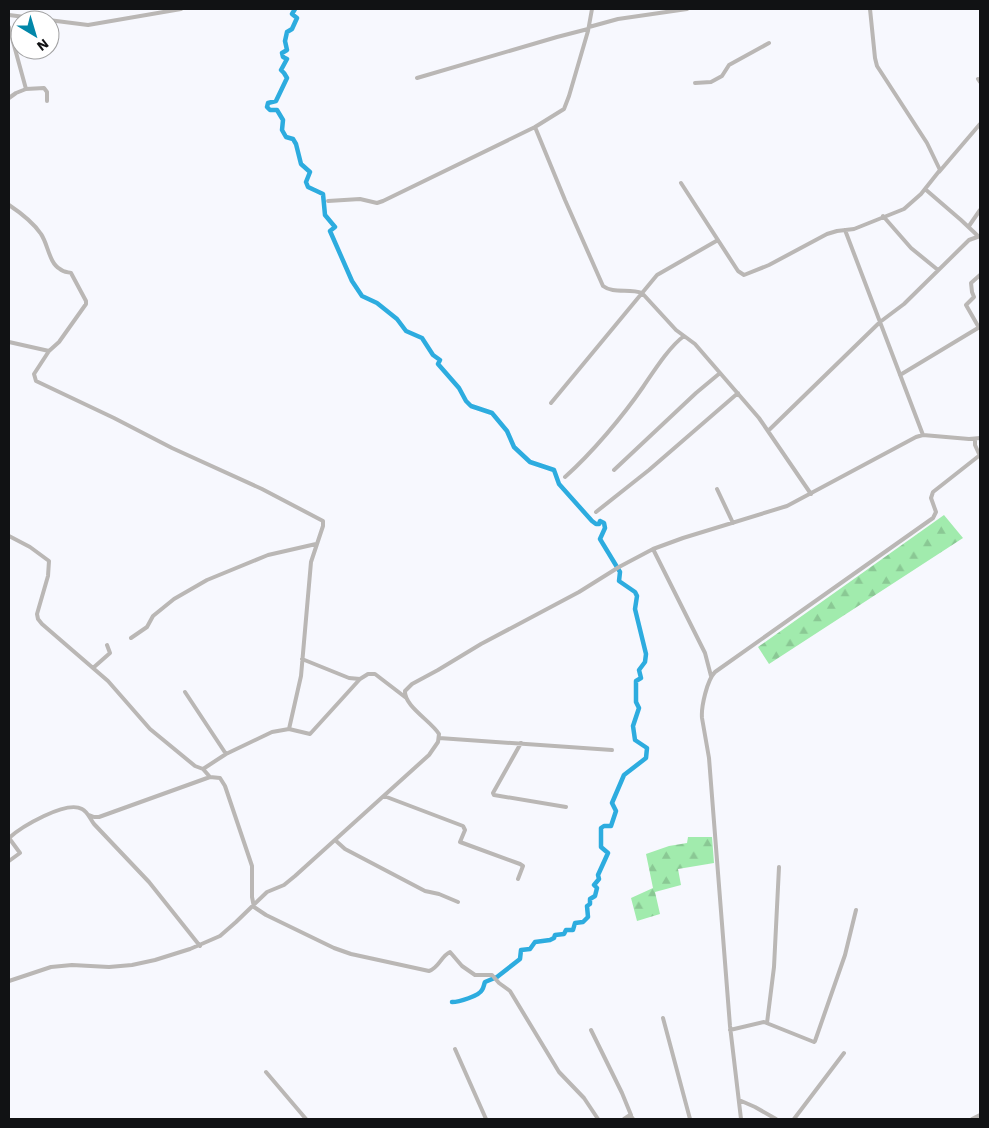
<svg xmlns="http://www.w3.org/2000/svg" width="989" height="1128" font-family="'Work Sans',sans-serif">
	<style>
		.forest { fill: url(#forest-firs) }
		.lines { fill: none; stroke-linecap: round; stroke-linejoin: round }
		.river { stroke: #2dacdf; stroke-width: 4.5 }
		.minor { stroke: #bab7b5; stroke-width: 4 }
	</style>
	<defs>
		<pattern id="forest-firs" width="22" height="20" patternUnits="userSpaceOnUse" patternTransform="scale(1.25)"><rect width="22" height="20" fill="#a1ebad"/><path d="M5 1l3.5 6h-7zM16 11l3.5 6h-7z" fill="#8ac894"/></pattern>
	</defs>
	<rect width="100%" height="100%" fill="#f7f8fe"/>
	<path class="forest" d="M944 515 963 538 769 664 758 647Z
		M688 837H712L714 863 678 869 681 885 655 892 660 914 637 921 631 898 653 888 646 854 669 846 687 843Z"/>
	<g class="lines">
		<path class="river" d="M295 9 292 14 297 18 292 29 287 32 285 41 287 50 282 53 283 57 287 59 281 70 284 73 287 78 276 101 268 103 267 107 270 110H277L283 120 282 130 286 137 293 139 296 144 301 164 310 172 306 182 308 187 323 194 325 215 335 227 330 231 352 281 362 296 377 303 397 319 406 331 422 338 433 355 440 360 438 364 459 388 466 401 471 406 492 413 507 431 514 447 530 462 554 470 559 484 592 521 596 524H599L600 521 604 523 605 528 600 539 620 572 619 581 635 592 637 596 635 609 646 654 645 662 639 670 641 678 636 681V702L639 708 633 726 635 740 647 748 646 758 624 775 612 803 616 811 611 826H604L601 828V847L608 853 598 875 599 879 594 885 597 888 595 896 590 899V904L587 906 588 917 583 922 575 923 573 930H566L564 934 555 935 554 938 550 940 535 942 530 949 521 950 520 959 497 977 485 982C484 984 484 987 482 990 479 996 459 1002 452 1002"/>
		<path class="minor" d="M9 15 88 25 181 9
			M9 27 26 89 16 93 9 98
			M589 27 618 19 687 9
			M417 78 557 37 588 29
			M978 79 980 82
			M695 83 711 82 722 76 729 65 769 43
			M26 89 44 88 47 92V101
			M535 127 565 200 603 286C613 294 630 288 642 293L676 330 695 344 759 418 811 494
			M939 172 980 124
			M681 183 738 271 744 275 769 265 827 234 837 231 854 229 904 209 921 194 940 170 927 143 877 66 875 58 870 9
			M925 189 961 220 978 236
			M328 201 360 199 377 203 383 201 535 127 564 109 569 96 588 31 592 9
			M9 205C21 213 33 222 41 234 48 244 49 263 60 269 63 272 67 272 71 273L86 301V304L59 342 49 351 34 374 36 381 114 418 172 448 262 489 323 521V526L311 562 301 676 289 729 310 734 360 679 368 674H375L405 697
			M883 216 911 248 938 270
			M969 226 980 210
			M845 230 923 435
			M9 342 49 351
			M900 375 978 328V326L966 305 974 297 972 292 971 283 980 275
			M551 403 657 275 718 240
			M768 431 880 322 904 304 969 240 980 236
			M975 439V445L980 456
			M614 470 696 393 720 373
			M565 477C592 453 623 416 643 387 654 371 669 347 684 336
			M717 489 733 523
			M596 512 649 470 738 393
			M9 536 30 547 49 561 48 576 37 614 38 619 42 624 108 681 150 729 195 766 203 769 210 777
			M653 549 705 653 711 676
			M131 638 147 627 153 616 174 599 207 580 268 555 316 544
			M302 659 349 678 360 679
			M93 668 110 653 107 645
			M185 692 226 754
			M439 738 612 750
			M521 743 493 793 494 795 566 807
			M203 769 226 754 272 732 289 729
			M384 796 463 826 465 830 460 842 520 864 523 866 518 879
			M89 815 94 817H99L210 777 220 778 225 786 252 866V897L254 907 266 915 334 948 351 954 429 971C439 968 441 956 450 952L462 966 475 975H492L499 983 510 991 559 1072 584 1098 598 1119
			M9 838C21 827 66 800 82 809 88 812 90 819 94 824L149 882 200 946
			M9 838 20 853 9 861
			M335 840 345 849 425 891 439 894 458 902
			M9 981 51 967 72 965 109 967 132 965 155 960 190 949 220 936 236 922 267 892 284 885 295 876 429 755 438 742 439 734C431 721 404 706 405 691L412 684 438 670 481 644 579 592 619 567 653 549 683 538 787 506 916 437 923 435 969 439 980 438
			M663 1018 690 1119
			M767 1023 774 967 779 867
			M591 1030 622 1093 631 1115
			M730 1030 764 1022 814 1042 815 1041 845 955 856 910
			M455 1049 486 1119
			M266 1072 306 1119
			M739 1100 755 1107 776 1119
			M624 1119 630 1115 633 1119
			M741 1119 730 1026 709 758 702 718C701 707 707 680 715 672L933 518 936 512 931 498 933 492 980 455
			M794 1119 844 1053
			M972 1119 980 1115"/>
	</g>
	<rect width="989" height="1128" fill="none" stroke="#111214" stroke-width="20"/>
	<g transform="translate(35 35) rotate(142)"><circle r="24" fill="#ffffff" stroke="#a0a0a1"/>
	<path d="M0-4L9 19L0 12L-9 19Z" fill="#0287a9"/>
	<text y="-8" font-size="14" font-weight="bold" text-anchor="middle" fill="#111214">N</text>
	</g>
</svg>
